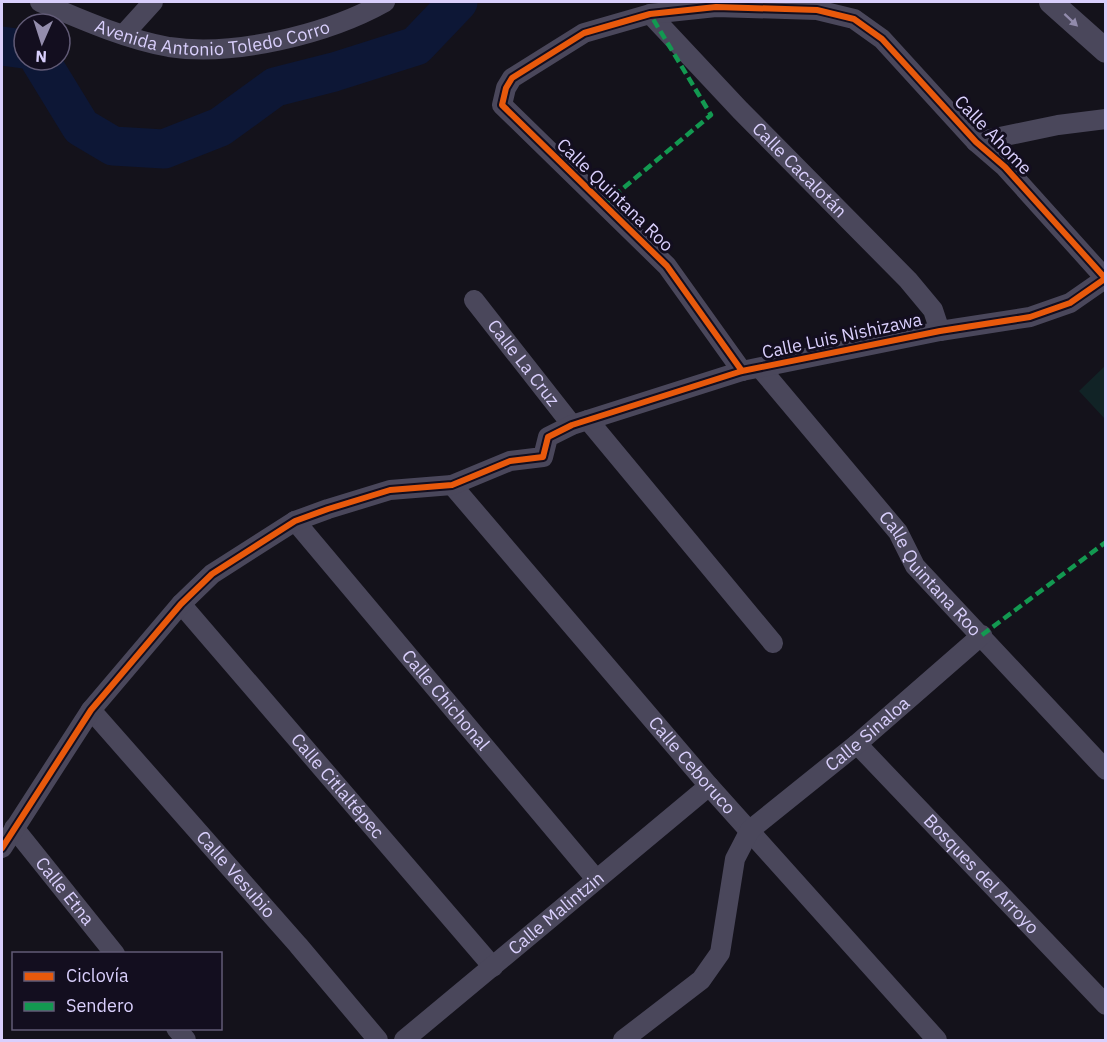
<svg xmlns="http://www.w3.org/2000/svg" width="1107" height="1042" font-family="'IBM Plex Sans',sans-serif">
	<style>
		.green { fill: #112326 }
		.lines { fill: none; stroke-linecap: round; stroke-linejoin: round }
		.river { stroke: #0d1736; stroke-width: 39 }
		.minor { stroke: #4a475b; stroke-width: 20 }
		.tertiary { stroke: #4a475b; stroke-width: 24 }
		.quiet { stroke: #139951; stroke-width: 4.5; stroke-dasharray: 9 4.5; stroke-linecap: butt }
		.cycleway-casing { stroke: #130e1f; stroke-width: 10 }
		.cycleway { stroke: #e8590c; stroke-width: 6 }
		.oneway { fill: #928bac }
		.labels { text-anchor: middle; stroke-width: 6; stroke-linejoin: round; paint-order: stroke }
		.street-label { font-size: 18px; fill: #d9cffc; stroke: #130e1f }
	</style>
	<rect width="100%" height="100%" fill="#14121b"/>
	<path class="green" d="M1105 366V419L1079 391Z"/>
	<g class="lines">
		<path class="river" d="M2 46 24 49
			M40 60 81 127 113 146 164 149 220 127 275 87 334 72 416 46 458 2"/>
		<g class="minor">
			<path id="s1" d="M40 2C80 19 125 39 169 47 234 57 328 34 385 2"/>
			<path id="s2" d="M650 14 740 110 908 280 933 310 940 331"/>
			<path d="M124 34 153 2"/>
			<path d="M976 142 1058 125 1106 119"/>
			<path id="s3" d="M474 300 572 425"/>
			<path id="s4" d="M761 369 898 532 915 566 1106 770"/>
			<path d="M742 371 667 266 502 105 506 88 512 78 584 33 650 14 716 7 817 10 854 19 882 39 976 142 1005 167 1105 278"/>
			<path d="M588 420 773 643"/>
			<path id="s5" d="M452 485 709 786 937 1040"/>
			<path id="s6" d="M295 521 596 879"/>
			<path id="s7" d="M181 604 493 967"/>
			<path id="s8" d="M91 710 298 945 378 1040"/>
			<path id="s9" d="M857 744 1106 1005"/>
			<path id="s10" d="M14 828 115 954"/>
			<path d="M2 848 91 710 181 604 212 574 295 521 328 509 390 490 452 485 510 461 543 457 548 437 572 425 742 371 940 331 1030 317 1070 303 1106 278"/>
			<path d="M176 1028 186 1040"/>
			<path id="s11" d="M404 1040 709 786"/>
			<path id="s12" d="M623 1040 701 980 720 953 735 859 750 830 857 744 982 635"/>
		</g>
		<path class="tertiary" d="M1051 2 1106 51"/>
		<path class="quiet" d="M603 205 711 115 650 14
			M982 635 1106 542"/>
		<g class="cycleway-casing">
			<path id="cycleway" d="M742 371 667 266 502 105 506 88 512 78 584 33 650 14 716 7 817 10 854 19 882 39 976 142 1005 167 1105 278
				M2 848 91 710 181 604 212 574 295 521 328 509 390 490 452 485 510 461 543 457 548 437 572 425 742 371 940 331 1030 317 1070 303 1106 278"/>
		</g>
		<use href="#cycleway" class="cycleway"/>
	</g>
	<defs><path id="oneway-solid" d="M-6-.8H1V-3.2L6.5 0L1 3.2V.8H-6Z" transform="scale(1.5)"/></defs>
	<use class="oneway" href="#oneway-solid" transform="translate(1071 20) rotate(43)"/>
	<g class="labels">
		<g class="street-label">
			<text dy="6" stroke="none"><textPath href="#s1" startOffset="180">Avenida Antonio Toledo Corro</textPath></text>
			<text transform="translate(993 135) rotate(46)" y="6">Calle Ahome</text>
			<text dy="6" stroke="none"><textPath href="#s2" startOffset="216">Calle Cacalotán</textPath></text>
			<text transform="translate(615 195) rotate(44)" y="6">Calle Quintana Roo</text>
			<text transform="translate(842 336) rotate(-12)" y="6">Calle Luis Nishizawa</text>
			<text dy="6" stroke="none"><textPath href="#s3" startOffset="80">Calle La Cruz</textPath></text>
			<text dy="6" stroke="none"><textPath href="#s4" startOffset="266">Calle Quintana Roo</textPath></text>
			<text dy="6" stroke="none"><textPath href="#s6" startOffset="234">Calle Chichonal</textPath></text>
			<text dy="6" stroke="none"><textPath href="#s12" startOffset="411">Calle Sinaloa</textPath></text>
			<text dy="6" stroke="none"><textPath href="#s5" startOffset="369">Calle Ceboruco</textPath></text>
			<text dy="6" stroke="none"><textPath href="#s7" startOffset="240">Calle Citlaltépec</textPath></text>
			<text dy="6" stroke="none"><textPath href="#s8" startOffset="219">Calle Vesubio</textPath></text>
			<text dy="6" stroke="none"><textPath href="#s9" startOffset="180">Bosques del Arroyo</textPath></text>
			<text dy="6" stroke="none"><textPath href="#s10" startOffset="81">Calle Etna</textPath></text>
			<text dy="6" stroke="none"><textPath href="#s11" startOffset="198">Calle Malintzin</textPath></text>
		</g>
	</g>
	<rect width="1107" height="1042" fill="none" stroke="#d9cffc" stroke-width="6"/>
	<rect x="12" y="952" width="210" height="78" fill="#130e1f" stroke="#625b77" stroke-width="1.5"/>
	<rect x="24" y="972" width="30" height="9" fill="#e8590c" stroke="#625b77" stroke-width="1.5"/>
	<text x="66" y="982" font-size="18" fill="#d9cffc">Ciclovía</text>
	<rect x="24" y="1002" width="30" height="9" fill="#139951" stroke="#625b77" stroke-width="1.5"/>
	<text x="66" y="1012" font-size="18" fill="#d9cffc">Sendero</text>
	<g transform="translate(42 42) rotate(183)"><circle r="28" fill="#130e1f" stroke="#625b77" stroke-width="1.5"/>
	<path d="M0-4.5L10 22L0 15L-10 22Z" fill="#948dad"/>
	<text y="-9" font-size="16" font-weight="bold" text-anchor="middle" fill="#d9cffc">N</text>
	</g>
</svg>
